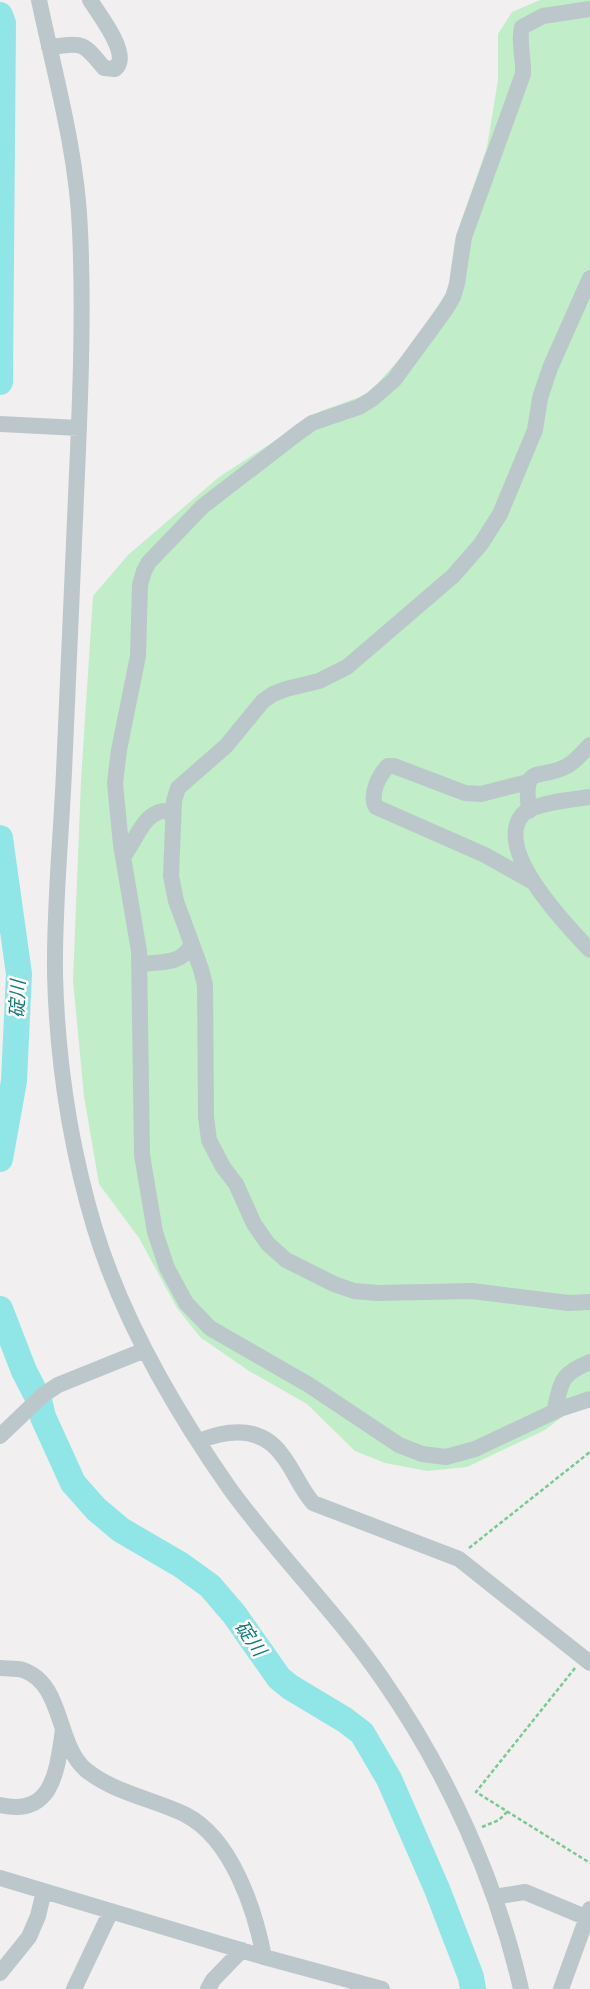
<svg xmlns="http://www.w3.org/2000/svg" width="590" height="1989" font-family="'Nunito Sans','Noto Sans JP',sans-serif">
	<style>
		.green { fill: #c1edc9 }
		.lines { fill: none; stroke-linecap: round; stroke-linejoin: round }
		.river { stroke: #90e6e7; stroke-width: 26 }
		.path { stroke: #7ac993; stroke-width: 2.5; stroke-dasharray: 4 2.5; stroke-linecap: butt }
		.minor { stroke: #bcc7cb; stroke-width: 16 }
		.labels { text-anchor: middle; stroke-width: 5; stroke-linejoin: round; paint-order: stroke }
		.water-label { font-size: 19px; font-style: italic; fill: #137d7e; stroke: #fff }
	</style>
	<rect width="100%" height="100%" fill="#f2eff0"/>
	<path class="green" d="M540 0H590V1395L545 1430 467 1467 427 1471 385 1463 355 1451 307 1404 249 1371 200 1337 177 1308 139 1238 99 1184 84 1096 73 981 81 781 93 596 128 555 219 477 321 411 368 394 413 344 448 290 455 239 487 147 498 80V34L512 12Z"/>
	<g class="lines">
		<path class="river" d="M0 15 3 23 0 382
			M0 838 19 974 14 1081 0 1159
			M0 1309 24 1371 39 1400 43 1417 73 1483 96 1509 121 1530 181 1565 210 1586 234 1614 279 1678 290 1687 345 1720 362 1733 389 1779 437 1889 471 1977 473 1989"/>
		<path class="path" d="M469 1548 590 1452
			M575 1668 476 1792 590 1863
			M482 1827 499 1820 507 1812"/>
		<path class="minor" d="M39 0C55 76 77 152 80 230 84 318 80 408 76 496 72 588 68 680 64 772 61 839 54 907 55 974 57 1058 70 1145 94 1226 122 1320 174 1409 230 1489 278 1555 337 1613 383 1680 447 1772 496 1880 521 1989
			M590 9 543 16 522 27C518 42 524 58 523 74L464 237 457 284 453 297 446 309 394 380 372 399 359 407 312 423 298 433 203 506 149 562 144 571 140 585 138 656 119 750 115 783 121 845 139 951 142 1155 155 1232 167 1268 186 1303 210 1328 309 1385 399 1445 422 1454 446 1457 475 1449 560 1409 590 1399
			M49 47C83 43 82 41 104 68L115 69C132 55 99 15 90 0
			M590 278 550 368 540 398 535 430 500 514 481 544 453 576 347 667 319 681 286 689 273 694 263 701 226 746 178 788 174 801 171 876 176 901 201 969 205 985 206 1117 209 1140 223 1167 236 1184 254 1224 268 1244 286 1260 334 1284 354 1291 378 1293 472 1291 569 1303 590 1302
			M0 424 79 428
			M528 782 481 794 465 793 394 766H388C379 775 369 795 376 807L485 855 533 882
			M590 797C575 799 533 803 523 814 492 849 567 926 590 950
			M529 811C523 761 537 782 567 766 575 762 583 752 590 745
			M123 857C136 841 145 807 170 811L173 819
			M139 964C159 962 182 965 191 945
			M554 1412C562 1381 559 1375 590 1362
			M0 1436 43 1395 58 1385 145 1350
			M199 1441C229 1429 261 1426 282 1455 294 1470 300 1488 313 1503L459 1559 590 1663
			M0 1668C7 1669 16 1668 23 1670 64 1684 56 1745 86 1770 114 1793 154 1799 186 1815 232 1839 255 1910 264 1957
			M0 1805C54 1817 57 1769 63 1730
			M0 1878 264 1957 382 1989
			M494 1897 525 1892 585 1917
			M0 1973 29 1937 38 1916 44 1891
			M74 1989 111 1911
			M208 1989 213 1980 242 1950
			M561 1989 590 1909"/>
	</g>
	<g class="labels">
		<g class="water-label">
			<text transform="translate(17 999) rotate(-88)" y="7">碇川</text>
			<text transform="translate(251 1638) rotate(55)" y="7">碇川</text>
		</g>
	</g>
</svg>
